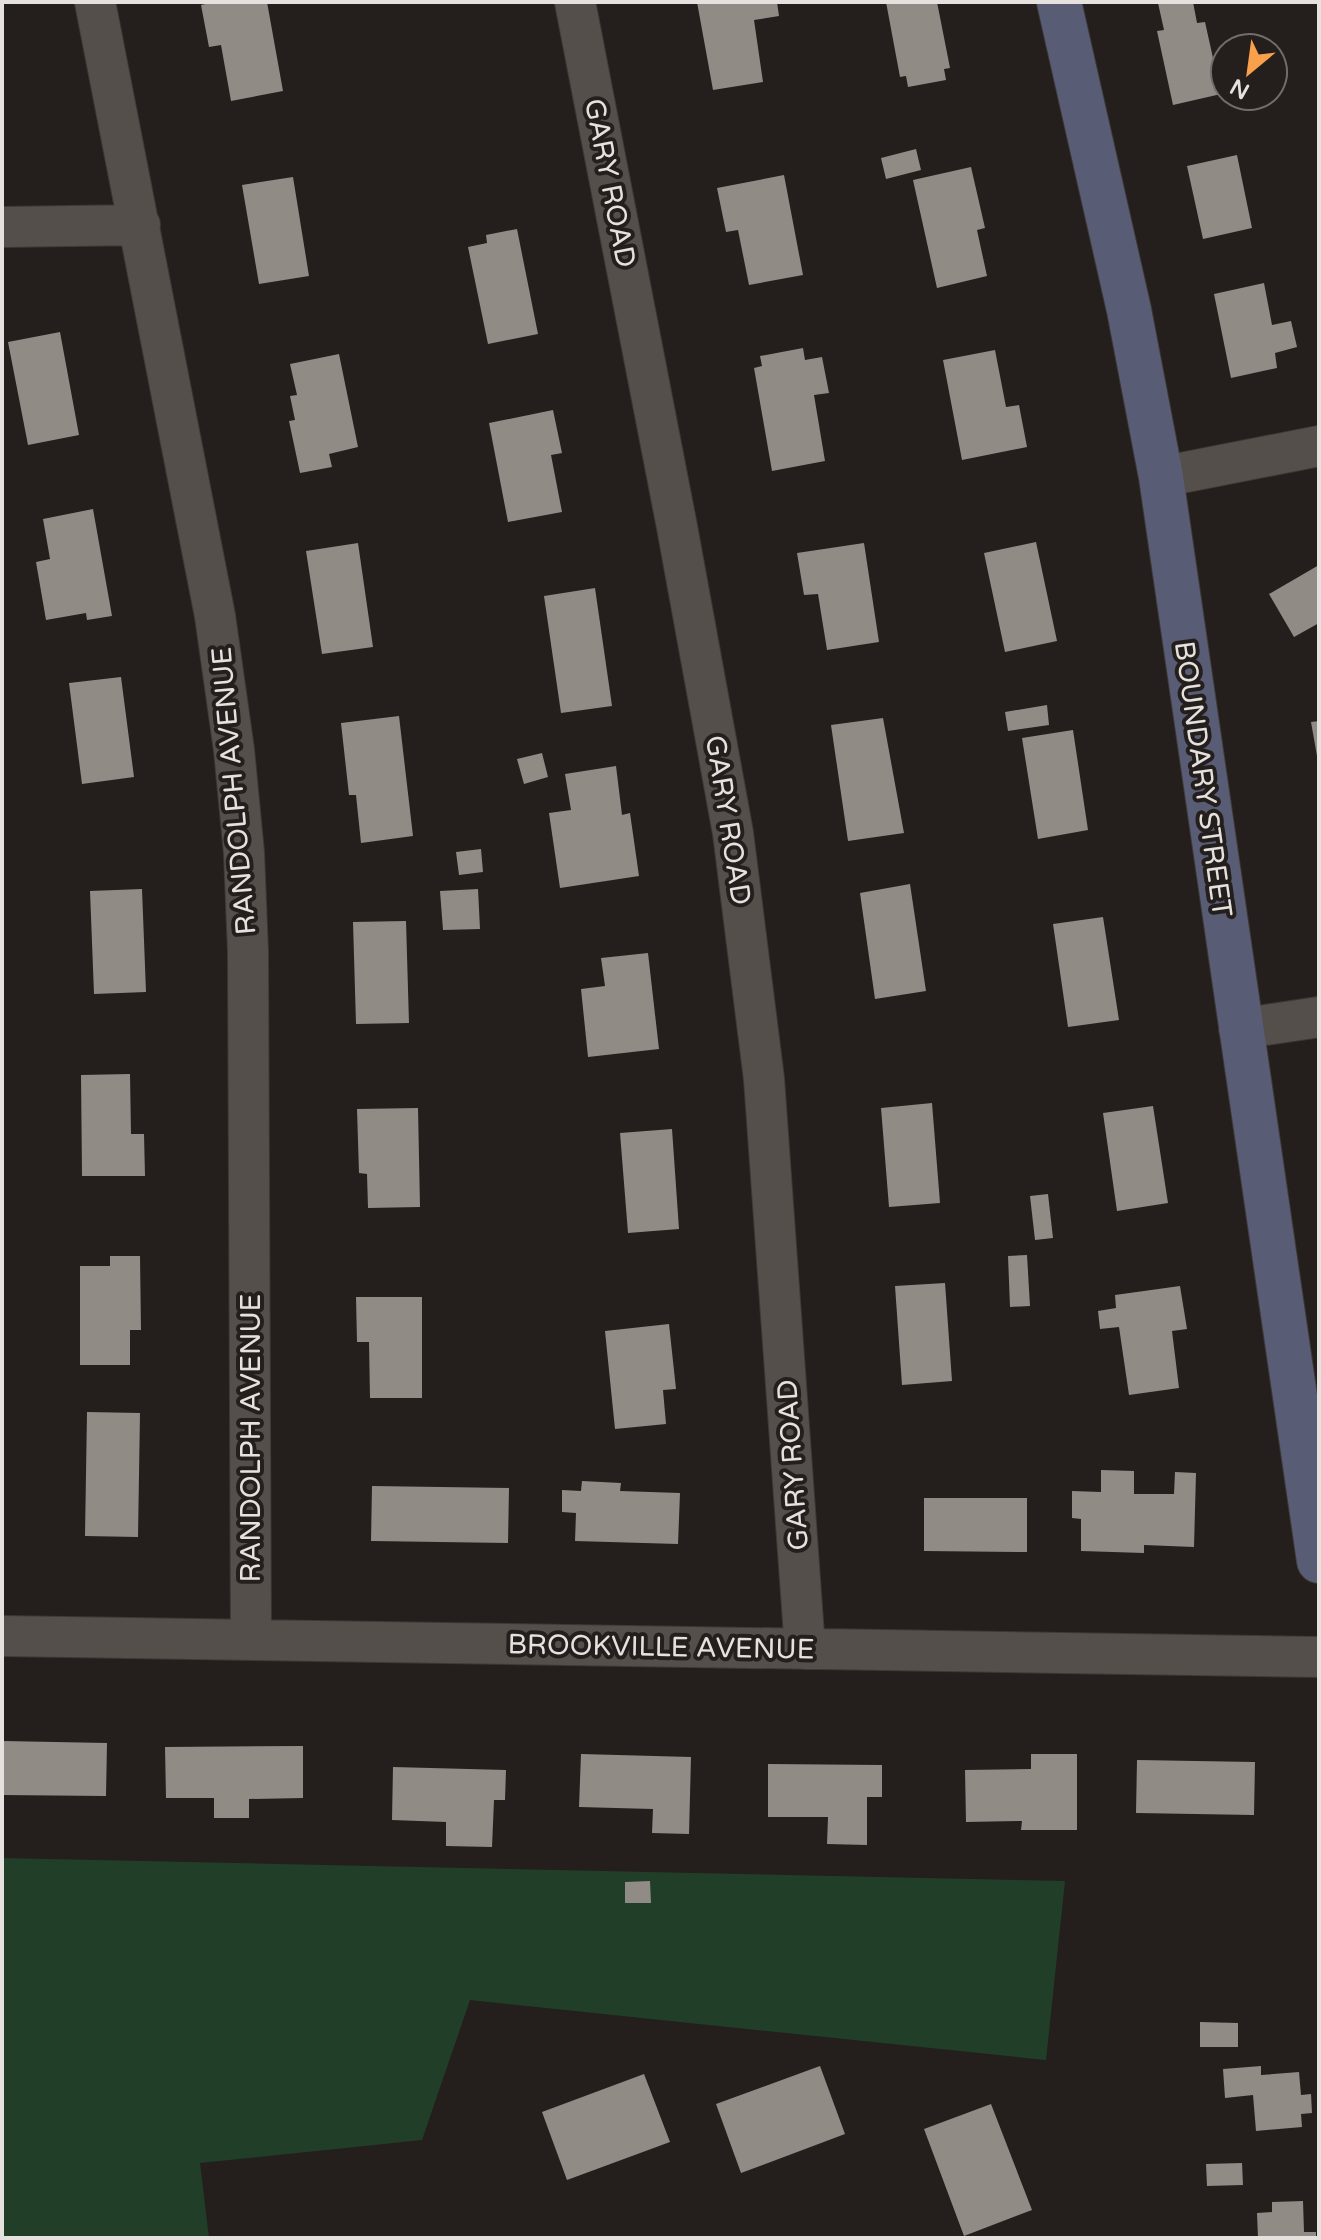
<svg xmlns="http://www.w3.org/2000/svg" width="1321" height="2240" font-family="'Varela Round',sans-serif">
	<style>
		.green { fill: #213f28 }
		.building { fill: #918b86 }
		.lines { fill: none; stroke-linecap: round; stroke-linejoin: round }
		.street-casing { stroke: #3d3936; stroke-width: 42 }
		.secondary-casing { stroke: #3d3936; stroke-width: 46 }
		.street { stroke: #554f4b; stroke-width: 40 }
		.secondary { stroke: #595c75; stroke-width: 44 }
		.labels { text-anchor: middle; stroke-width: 8; stroke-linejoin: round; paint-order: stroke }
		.street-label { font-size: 28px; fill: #e5e1df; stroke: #241f1c }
	</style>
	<rect width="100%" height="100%" fill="#241f1c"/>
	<path class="green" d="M2 1858 1065 1881 1046 2060 470 2000 422 2140 200 2163 209 2238H2Z"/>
	<path class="building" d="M214 2H267L283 91 231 101 221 45 209 47 201 5Z
		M697 2H777L779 16 754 20 763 82 713 90Z
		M886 2H937L950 68 944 69 946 80 908 87 906 76 900 77Z
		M1164 2H1193L1197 23 1205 22 1221 94 1173 105 1157 31 1164 30 1158 3Z
		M916 149 921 170 886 179 881 158Z
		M1237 155 1252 228 1203 239 1187 166Z
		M971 167 985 228 977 230 987 276 937 288 913 180Z
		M784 175 803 275 749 285 738 230 726 232 717 188Z
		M293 177 309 276 259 284 242 185Z
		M517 229 538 334 488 344 468 247 487 243 486 235Z
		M1264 283 1272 325 1291 321 1297 347 1275 353 1277 368 1231 378 1214 294Z
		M60 332 79 435 28 445 8 342Z
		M803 348 805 360 822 357 829 393 814 395 825 461 772 471 754 368 762 366 760 356Z
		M995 350 1006 407 1019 405 1027 447 962 460 943 360Z
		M339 354 358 447 329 454 332 467 300 473 289 421 295 420 290 396 297 395 290 364Z
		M553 410 562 453 551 455 562 512 508 522 489 423Z
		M93 509 112 616 87 620 86 613 46 620 36 562 50 559 43 519Z
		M1036 542 1057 641 1005 652 984 553Z
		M358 543 373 647 322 654 306 551Z
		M864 543 879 642 827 650 818 594 804 595 797 553Z
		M1319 565V623L1294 637 1269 594Z
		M595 588 612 706 561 713 544 596Z
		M121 677 134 777 82 784 69 683Z
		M1047 705 1049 725 1008 731 1005 712Z
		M399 716 413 836 361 843 356 795H349L341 723Z
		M883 718 904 833 848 841 831 725Z
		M1319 721V756H1317L1311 722Z
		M1073 730 1088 830 1038 839 1022 738Z
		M542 753 548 777 524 784 517 759Z
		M616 766 622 815 630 813 639 876 560 888 549 813 571 810 565 774Z
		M481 849 483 872 459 875 456 852Z
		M910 884 926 991 875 999 860 893Z
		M142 889 146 992 94 994 90 891Z
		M478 889 480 929 443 930 440 891Z
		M1103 917 1119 1020 1068 1027 1053 924Z
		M406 921 409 1023 356 1024 353 922Z
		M648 953 659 1049 588 1057 581 989 605 986 601 958Z
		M130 1074 131 1134H144L145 1176H82L81 1075Z
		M932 1103 940 1203 889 1207 881 1108Z
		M1153 1106 1168 1203 1117 1211 1103 1113Z
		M418 1108 420 1207 368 1208 367 1174 359 1173 357 1109Z
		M672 1129 679 1229 628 1233 620 1133Z
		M1048 1194 1053 1238 1035 1240 1030 1196Z
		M1027 1255 1030 1306 1010 1307 1008 1256Z
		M110 1256H140L141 1330H130V1365H80V1266H110Z
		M945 1283 952 1381 902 1385 895 1286Z
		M1180 1286 1187 1329 1172 1331 1179 1388 1129 1395 1119 1327 1100 1329 1098 1311 1116 1308 1115 1295Z
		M356 1297H422V1398H370L369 1342H357Z
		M669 1324 676 1389 663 1390 666 1424 615 1429 605 1331Z
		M87 1412 140 1413 138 1537 85 1536Z
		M1101 1470 1134 1471V1494H1174L1175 1472 1196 1473 1194 1547 1144 1545V1553L1081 1551V1519L1072 1518V1491L1101 1492Z
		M582 1481 621 1483 620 1491 680 1493 678 1544 575 1541 576 1513 562 1512V1490L581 1491Z
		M372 1486 509 1488 508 1543 371 1541Z
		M924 1498H1027V1552L924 1551Z
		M3 1741 107 1743 106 1796 2 1795Z
		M303 1746V1798L249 1799V1818H214V1798H166L165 1747Z
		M581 1754 691 1757 689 1834 652 1833 653 1809 579 1807Z
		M1031 1754H1077V1830H1021L1022 1821 966 1822 965 1770 1031 1769Z
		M1137 1760 1255 1762 1254 1815 1136 1813Z
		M768 1764 882 1765V1797H867V1845L827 1844 828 1817H768Z
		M393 1767 506 1770 505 1800H494L492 1847 446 1846V1822L392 1820Z
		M650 1881 651 1903H625V1882Z
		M1200 2022 1238 2023V2047H1200Z
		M820 2066 845 2134 741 2173 716 2104Z
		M1261 2066V2075L1299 2072 1301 2095 1311 2094 1312 2113 1301 2114 1302 2127 1256 2131 1253 2095 1225 2098 1223 2069Z
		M644 2074 670 2142 567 2180 542 2112Z
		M991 2104 1032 2210 964 2236 924 2129Z
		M1242 2163 1243 2185 1207 2186 1206 2164Z
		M1303 2201 1304 2232H1316V2238H1258L1257 2213 1272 2212V2202Z"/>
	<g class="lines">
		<g class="street-casing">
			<path id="street" d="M95 2 215 616 234 750 244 853 248 952 251 1639
				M575 2 677 527 733 833 764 1079 805 1649
				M2 227 140 225
				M1161 477 1319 446
				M1239 1029 1319 1017
				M2 1636 1319 1657"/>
		</g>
		<g class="secondary-casing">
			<path id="secondary" d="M1059 2 1129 310 1161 477 1319 1561"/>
		</g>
		<use href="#street" class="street"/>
		<use href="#secondary" class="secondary"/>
	</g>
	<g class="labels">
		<g class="street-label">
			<text transform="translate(611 183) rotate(79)" y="10">GARY ROAD</text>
			<text transform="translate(1204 779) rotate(82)" y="10">BOUNDARY STREET</text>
			<text transform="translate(233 791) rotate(-95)" y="10">RANDOLPH AVENUE</text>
			<text transform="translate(729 820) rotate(81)" y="10">GARY ROAD</text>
			<text transform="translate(250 1438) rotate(-90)" y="10">RANDOLPH AVENUE</text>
			<text transform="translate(792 1465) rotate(-94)" y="10">GARY ROAD</text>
			<text transform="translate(661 1646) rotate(1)" y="10">BROOKVILLE AVENUE</text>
		</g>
	</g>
	<rect width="1321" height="2240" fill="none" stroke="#e5e1df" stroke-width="8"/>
	<g transform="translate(1249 72) rotate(209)"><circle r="38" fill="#241f1c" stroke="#716d6a" stroke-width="2"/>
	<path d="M0-6L14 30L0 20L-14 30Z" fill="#f9a04c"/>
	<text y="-12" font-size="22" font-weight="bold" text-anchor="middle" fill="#e5e1df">N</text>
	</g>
</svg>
